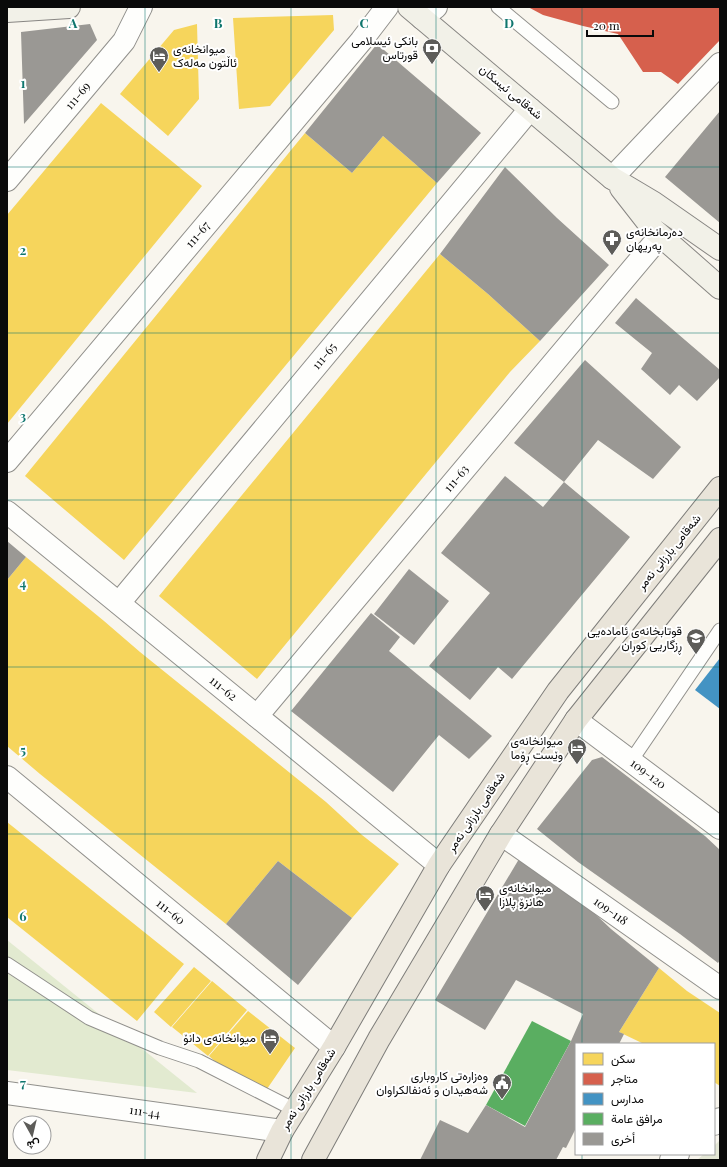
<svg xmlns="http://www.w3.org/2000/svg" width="727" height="1167" font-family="'Playfair Display',Vazirmatn,serif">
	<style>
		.green { fill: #e2ead0 }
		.cemetery { fill: #e3e6d4 }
		.homes { fill: #f6d55c }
		.shops { fill: #d6604d }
		.schools { fill: #4393c3 }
		.public { fill: #5aae61 }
		.building { fill: #9a9894 }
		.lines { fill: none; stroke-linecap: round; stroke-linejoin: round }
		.service-casing { stroke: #91908c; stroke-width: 15 }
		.minor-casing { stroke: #91908c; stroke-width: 24 }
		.tertiary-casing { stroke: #91908c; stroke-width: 24 }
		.secondary-casing { stroke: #888683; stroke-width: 24 }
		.primary-casing { stroke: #7e7d7a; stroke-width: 24 }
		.service { stroke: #fefefc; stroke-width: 13 }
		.minor { stroke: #fefefc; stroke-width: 22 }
		.tertiary { stroke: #fefefc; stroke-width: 22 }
		.secondary { stroke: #f2f1e8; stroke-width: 22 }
		.primary { stroke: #e9e4d9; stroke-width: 22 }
		.grid { fill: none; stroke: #0f766e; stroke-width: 1; stroke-opacity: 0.55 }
		.labels { text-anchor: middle; stroke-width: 4; stroke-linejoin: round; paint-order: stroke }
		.poi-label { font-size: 12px; fill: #0a0a0a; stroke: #fff; text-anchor: end }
		.street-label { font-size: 12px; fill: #0a0a0a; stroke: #fff }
		.grid-label { font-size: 13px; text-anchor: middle; font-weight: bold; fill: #0f766e; stroke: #fff; stroke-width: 4; stroke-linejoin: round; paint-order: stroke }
	</style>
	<rect width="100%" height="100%" fill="#f8f5ed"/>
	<path class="green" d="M7 940 197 1093 7 1070Z"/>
	<path class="cemetery" d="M720 1140V1160H697L704 1154H714V1146Z"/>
	<path class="homes" d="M333 15 334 30 270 106 239 109 233 18Z
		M197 24 199 99 168 136 120 94 174 30Z
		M101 103 202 186 7 424V215Z
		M305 133 352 173 383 136 437 183 124 560 25 476Z
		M440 254 488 294 540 341 510 372 257 679 159 596Z
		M26 557 104 621 140 652 326 802 362 835 399 864 352 918 278 861 226 924 40 774 7 746V580Z
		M7 822 184 964 137 1021 7 917Z
		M194 967 211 981 171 1027 154 1012Z
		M659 968 687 991 720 1013V1086L714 1082V1044H644L619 1032Z
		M212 981 247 1010 208 1056 172 1027Z
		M248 1011 295 1048 267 1089 226 1071 209 1056Z"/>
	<path class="shops" d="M528 7H720V40L678 84 661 72H643L618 34 583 26 543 15Z"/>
	<path class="schools" d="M720 658V709L695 690Z"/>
	<path class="public" d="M532 1021 571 1041 525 1126 486 1105Z"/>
	<path class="building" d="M90 24 97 40 24 124 21 32Z
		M377 44 481 133 437 183 383 136 352 173 305 133Z
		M720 111V223L665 177Z
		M505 167 557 218 609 265 540 341 488 294 440 254Z
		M636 298 720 370V377L697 401 679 385 670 395 641 369 652 353 615 323Z
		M585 360 681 447 653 479 598 440 564 482 630 537 512 679 498 667 470 700 429 666 490 593 441 553 505 476 543 507 564 482 514 443Z
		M7 541 26 557 7 580Z
		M409 569 449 601 414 645 374 614Z
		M371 613 400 637 389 651 492 736 469 759 439 735 393 792 291 711Z
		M602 757 705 836 720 850V960L718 963 680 934 578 862 537 829 592 760Z
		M519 859 572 892 611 929 659 968 619 1032 624 1034 619 1044H576V1128L566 1148 563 1147 556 1160H420L440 1120 468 1133 486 1105 525 1127 571 1041 583 1014 516 980 485 1030 435 1000Z
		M278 861 352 918 298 985 226 924Z"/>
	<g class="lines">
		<g class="service-casing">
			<path id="service" d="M498 7 612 102
				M631 761 720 630
				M7 964 89 1018 160 1048 199 1061 295 1110"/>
		</g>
		<g class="minor-casing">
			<g id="minor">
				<path d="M422 18 436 7"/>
				<path d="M612 178 720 64"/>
				<path id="s1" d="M7 180 124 41 141 7"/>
				<path id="s2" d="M7 461 361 41 387 7"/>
				<path id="s3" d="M119 603 530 109"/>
				<path id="s4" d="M257 716 656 241"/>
				<path id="s5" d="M576 720 720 828"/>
				<path id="s6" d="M7 777 334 1047"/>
				<path id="s7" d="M501 834 720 988"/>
				<path id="s8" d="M7 1093 282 1131"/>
				<path d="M714 1124 720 1119"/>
				<path d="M671 1160 678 1154"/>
			</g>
		</g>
		<g class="tertiary-casing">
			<g id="tertiary">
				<path id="s9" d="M7 512 439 865"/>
			</g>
		</g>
		<g class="secondary-casing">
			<path id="secondary" d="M409 7 612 178 654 203 720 249
				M7 11 69 7
				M621 188 653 229 720 288"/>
		</g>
		<g class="primary-casing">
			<path id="primary" d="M268 1160 282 1131 334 1047 439 865 558 691 720 488
				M313 1160 379 1039 501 834 576 720 720 539"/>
		</g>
		<use href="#service" class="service"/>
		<use href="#minor" class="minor"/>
		<use href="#tertiary" class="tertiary"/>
		<use href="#secondary" class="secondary"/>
		<use href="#primary" class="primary"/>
	</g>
	<path class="grid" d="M145 7V1160M291 7V1160M436 7V1160M582 7V1044M7 167H720M7 333H720M7 500H720M7 667H720M7 834H720M7 1000H720M582 1154V1160"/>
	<defs>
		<g id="bank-pin" transform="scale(1)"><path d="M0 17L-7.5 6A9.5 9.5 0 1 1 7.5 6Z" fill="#5d5c59" stroke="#fff"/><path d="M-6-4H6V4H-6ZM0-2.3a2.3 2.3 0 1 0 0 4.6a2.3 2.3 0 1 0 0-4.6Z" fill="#fff"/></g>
		<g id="hotel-pin" transform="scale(1)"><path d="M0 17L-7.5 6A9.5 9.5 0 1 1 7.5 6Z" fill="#5d5c59" stroke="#fff"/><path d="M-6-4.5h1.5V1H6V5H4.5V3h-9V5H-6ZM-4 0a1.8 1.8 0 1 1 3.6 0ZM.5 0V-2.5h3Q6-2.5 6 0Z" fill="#fff"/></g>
		<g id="pharmacy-pin" transform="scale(1)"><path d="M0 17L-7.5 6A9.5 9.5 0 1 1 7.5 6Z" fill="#5d5c59" stroke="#fff"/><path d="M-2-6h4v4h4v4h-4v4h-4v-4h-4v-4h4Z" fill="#fff"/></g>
		<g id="school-pin" transform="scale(1)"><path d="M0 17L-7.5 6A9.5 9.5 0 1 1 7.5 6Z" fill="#5d5c59" stroke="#fff"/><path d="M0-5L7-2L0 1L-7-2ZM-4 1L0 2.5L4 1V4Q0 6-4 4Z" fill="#fff"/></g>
		<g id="civic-pin" transform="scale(1)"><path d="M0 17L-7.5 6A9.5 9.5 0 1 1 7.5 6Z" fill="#5d5c59" stroke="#fff"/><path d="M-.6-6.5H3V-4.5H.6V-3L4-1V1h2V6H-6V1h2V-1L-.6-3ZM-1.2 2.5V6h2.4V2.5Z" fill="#fff"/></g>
	</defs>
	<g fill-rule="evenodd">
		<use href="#bank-pin" x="432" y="48"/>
		<use href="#hotel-pin" x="159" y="56"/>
		<use href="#pharmacy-pin" x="612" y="239"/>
		<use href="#school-pin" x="696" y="638"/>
		<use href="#hotel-pin" x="577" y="748"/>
		<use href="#hotel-pin" x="485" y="895"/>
		<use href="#hotel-pin" x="270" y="1038"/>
		<use href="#civic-pin" x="502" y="1083"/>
	</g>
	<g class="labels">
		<g class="poi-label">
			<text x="418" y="45">بانکی ئیسلامی<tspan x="418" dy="14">قورتاس</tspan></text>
			<text x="173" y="53" text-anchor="start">میوانخانەی<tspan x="173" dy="14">ئاڵتون مەلەک</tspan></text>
			<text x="626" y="236" text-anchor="start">دەرمانخانەی<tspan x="626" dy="14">پەریهان</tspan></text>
			<text x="682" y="635">قوتابخانەی ئامادەیی<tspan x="682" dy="14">ڕزگاریی کوڕان</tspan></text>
			<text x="563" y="745">میوانخانەی<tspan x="563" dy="14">وێست ڕۆما</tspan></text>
			<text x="499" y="892" text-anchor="start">میوانخانەی<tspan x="499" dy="14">هانزۆ پلازا</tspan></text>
			<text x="256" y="1042">میوانخانەی دانۆ</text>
			<text x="488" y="1080">وەزارەتی کاروباری<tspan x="488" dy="14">شەهیدان و ئەنفالکراوان</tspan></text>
		</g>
		<g class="street-label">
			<text transform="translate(511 92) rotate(40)" y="4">شەقامی ئیسکان</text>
			<text dy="4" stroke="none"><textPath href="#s1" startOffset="110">111-69</textPath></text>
			<text dy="4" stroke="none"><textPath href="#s2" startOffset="296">111-67</textPath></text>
			<text dy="4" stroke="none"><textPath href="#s3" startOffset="321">111-65</textPath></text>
			<text dy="4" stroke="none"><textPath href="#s4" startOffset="310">111-63</textPath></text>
			<text transform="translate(669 552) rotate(-51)" y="4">شەقامی بارزانی نەمر</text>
			<text dy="4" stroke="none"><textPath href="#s9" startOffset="279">111-62</textPath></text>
			<text dy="4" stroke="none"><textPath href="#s5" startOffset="90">109-120</textPath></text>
			<text transform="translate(476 812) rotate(-56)" y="4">شەقامی بارزانی نەمر</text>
			<text dy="4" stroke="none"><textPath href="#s7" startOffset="134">109-118</textPath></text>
			<text dy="4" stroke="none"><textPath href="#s6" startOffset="212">111-60</textPath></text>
			<text transform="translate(308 1089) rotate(-58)" y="4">شەقامی بارزانی نەمر</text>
			<text dy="4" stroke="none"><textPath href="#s8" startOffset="139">111-44</textPath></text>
		</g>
	</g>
	<g class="grid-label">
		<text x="73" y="28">A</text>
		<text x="218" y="28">B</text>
		<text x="364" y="28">C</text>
		<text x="509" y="28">D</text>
		<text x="23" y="88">1</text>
		<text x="23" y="255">2</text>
		<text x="23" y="421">3</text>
		<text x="23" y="588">4</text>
		<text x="23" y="755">5</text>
		<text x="23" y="921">6</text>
		<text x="23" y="1088">7</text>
	</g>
	<rect width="727" height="1167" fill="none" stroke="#0a0a0a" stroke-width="16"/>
	<rect x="575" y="1043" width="140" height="112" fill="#ffffff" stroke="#9d9d9d"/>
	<rect x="583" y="1053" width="20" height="12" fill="#f6d55c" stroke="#9d9d9d"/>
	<text x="611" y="1063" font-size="12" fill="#0a0a0a">سكن</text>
	<rect x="583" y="1073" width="20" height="12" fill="#d6604d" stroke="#9d9d9d"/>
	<text x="611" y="1083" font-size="12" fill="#0a0a0a">متاجر</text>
	<rect x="583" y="1093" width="20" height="12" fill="#4393c3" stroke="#9d9d9d"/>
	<text x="611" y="1103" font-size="12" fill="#0a0a0a">مدارس</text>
	<rect x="583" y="1113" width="20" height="12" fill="#5aae61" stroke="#9d9d9d"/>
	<text x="611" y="1123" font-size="12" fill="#0a0a0a">مرافق عامة</text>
	<rect x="583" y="1133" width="20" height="12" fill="#9a9894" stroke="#9d9d9d"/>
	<text x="611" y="1143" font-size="12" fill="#0a0a0a">أخرى</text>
	<g transform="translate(32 1135) rotate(172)"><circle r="19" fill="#ffffff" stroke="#9d9d9d"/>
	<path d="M0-3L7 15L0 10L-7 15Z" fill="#5d5c59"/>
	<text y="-6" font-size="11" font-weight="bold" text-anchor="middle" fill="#0a0a0a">ش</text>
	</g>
	<path d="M587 30v6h66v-6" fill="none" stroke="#0a0a0a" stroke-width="2"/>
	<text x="593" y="30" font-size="12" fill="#0a0a0a" stroke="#ffffff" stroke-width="3" paint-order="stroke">20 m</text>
</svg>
